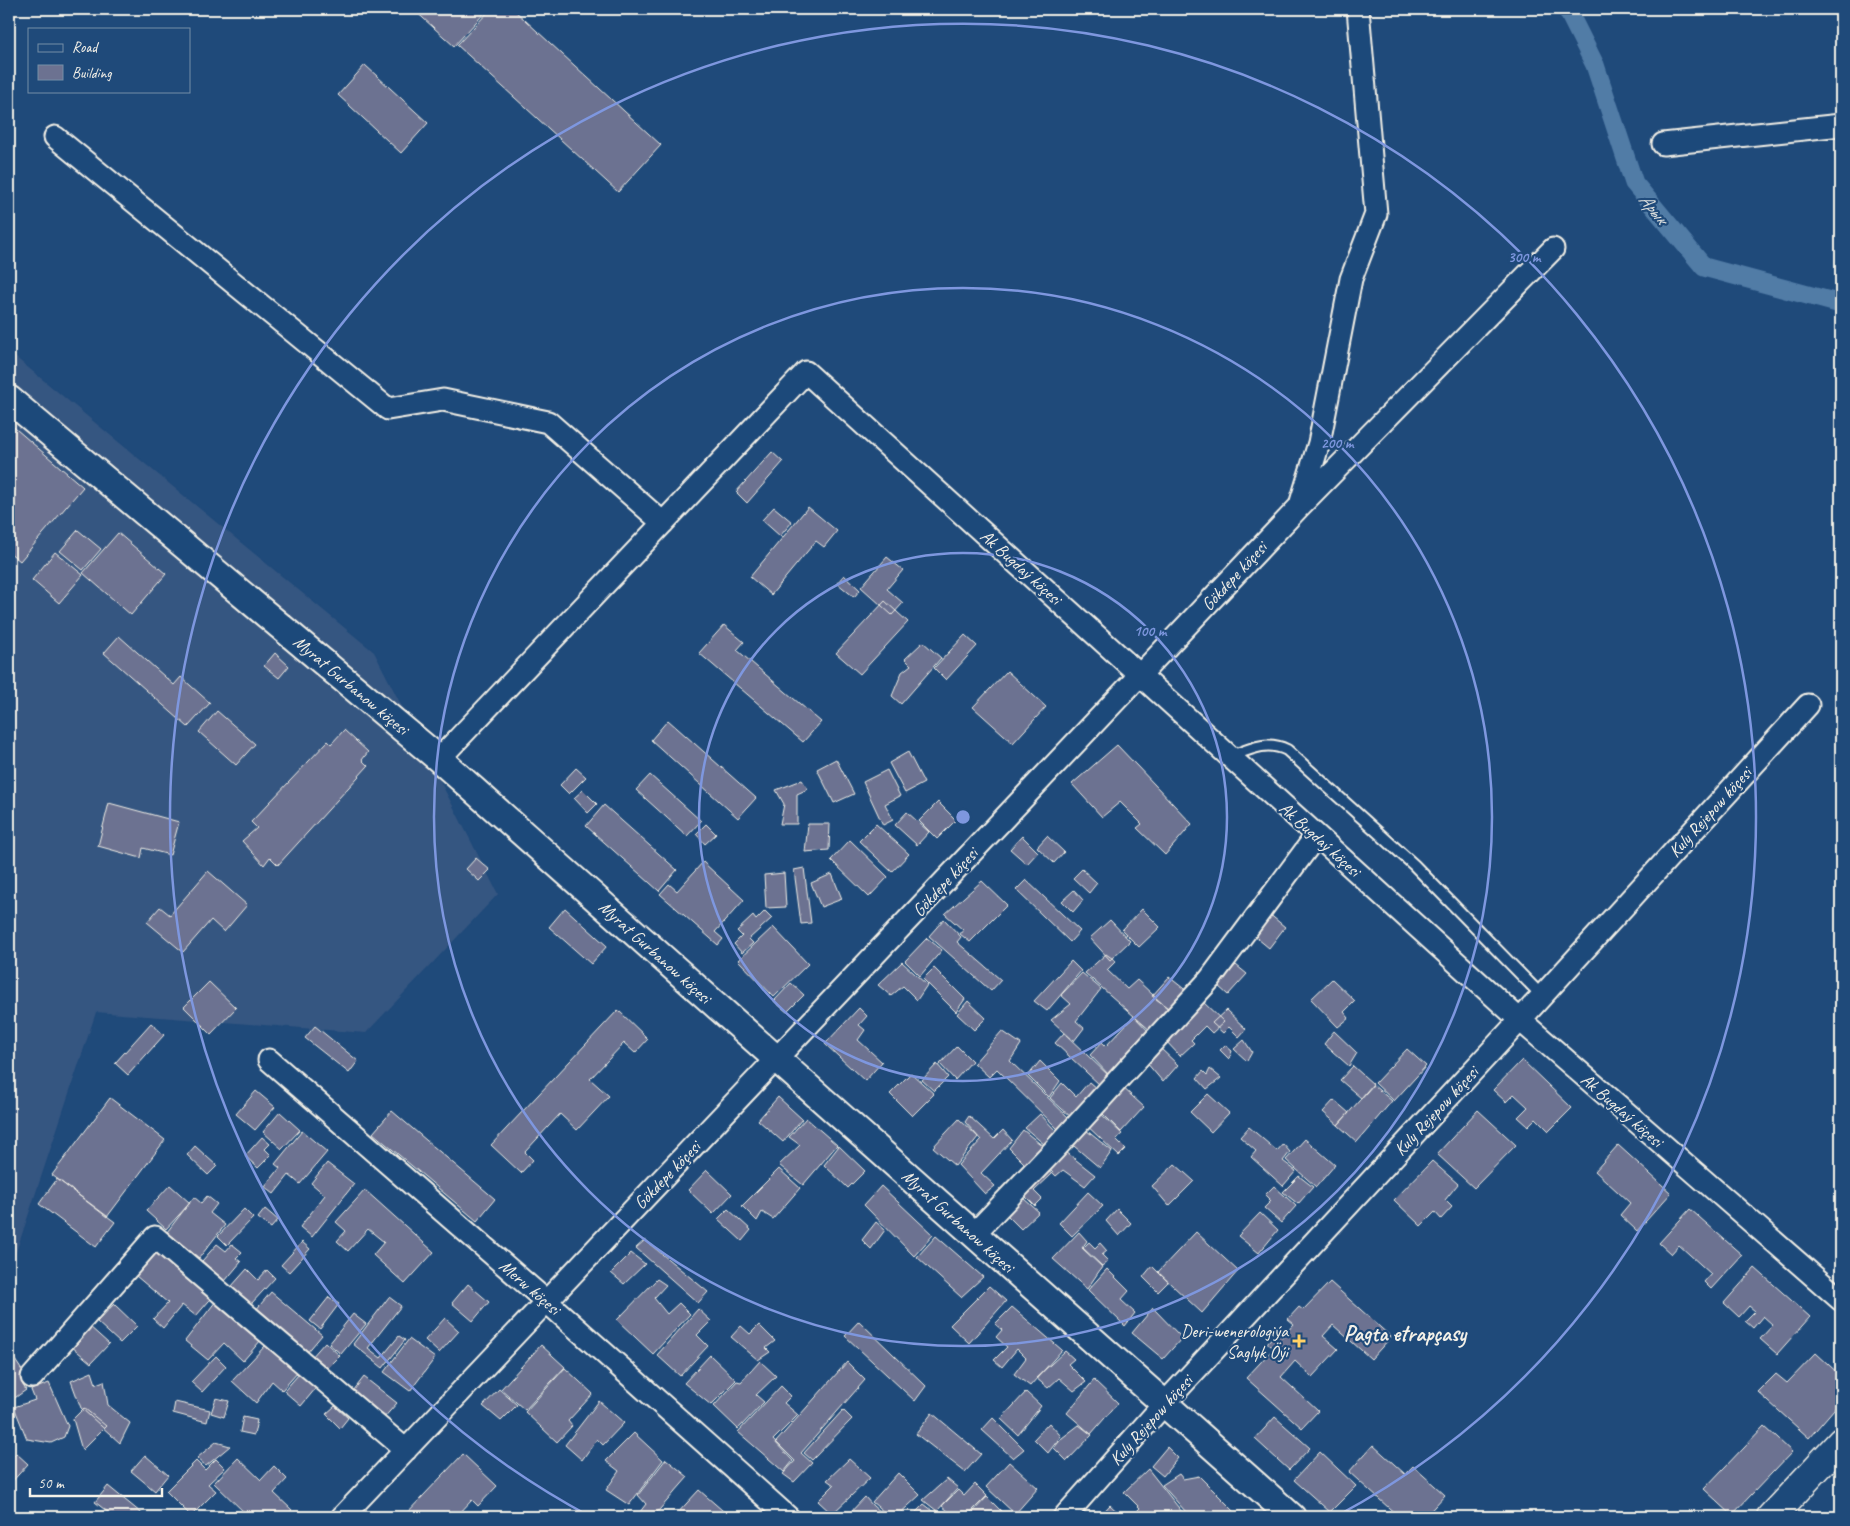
<svg xmlns="http://www.w3.org/2000/svg" width="1850" height="1526" font-family="Caveat,sans-serif">
	<style>
		.built { fill: #365681 }
		.lines { fill: none; stroke-linecap: round; stroke-linejoin: round }
		.canal { stroke: #517ba6; stroke-width: 19 }
		.building { fill: #6c7291; stroke: #f4f1e8 }
		.service-casing { stroke: #f4f1e8; stroke-width: 14 }
		.minor-casing { stroke: #f4f1e8; stroke-width: 25 }
		.tertiary-casing { stroke: #f4f1e8; stroke-width: 30 }
		.primary-casing { stroke: #f4f1e8; stroke-width: 31 }
		.service { stroke: #1f4a7a; stroke-width: 10 }
		.minor { stroke: #1f4a7a; stroke-width: 21 }
		.tertiary { stroke: #1f4a7a; stroke-width: 26 }
		.primary { stroke: #1f4a7a; stroke-width: 28 }
		.ring { fill: none; stroke: #7e97df; stroke-width: 2.5 }
		.poi-dot { fill: #ffd166; stroke: #1f4a7a; stroke-width: 2 }
		.labels { text-anchor: middle; stroke-width: 4.5; stroke-linejoin: round; paint-order: stroke }
		.street-label { font-size: 18px; fill: #f4f1e8; stroke: #1f4a7a }
		.poi-label { font-size: 18px; fill: #f4f1e8; stroke: #1f4a7a; text-anchor: end }
		.water-label { font-size: 19px; font-style: italic; fill: #dcdfde; stroke: #1f4a7a }
		.district-label { font-size: 22px; font-weight: bold; fill: #f4f1e8; stroke: #1f4a7a }
		.centre { fill: #7e97df; stroke: #1f4a7a; stroke-width: 2.5 }
		.ring-label { font-size: 15px; text-anchor: middle; font-weight: bold; fill: #7e97df; stroke: #1f4a7a; stroke-width: 4.5; stroke-linejoin: round; paint-order: stroke }
	</style>
	<rect width="100%" height="100%" fill="#1f4a7a"/>
	<filter id="ink" filterUnits="userSpaceOnUse"><feTurbulence type="fractalNoise" baseFrequency=".02" numOctaves="2"/><feDisplacementMap in="SourceGraphic" scale="10" xChannelSelector="R" yChannelSelector="G"/><feConvolveMatrix kernelMatrix="1 2 1 2 8 2 1 2 1" color-interpolation-filters="sRGB"/></filter>
	<g filter="url(#ink)">
		<path class="built" d="M9 352 374 652 498 894 366 1033 96 1012 9 1273Z"/>
		<g class="lines">
			<path class="canal" d="M1567 9 1595 65 1634 183 1704 267 1841 304"/>
		</g>
		<path class="building" d="M413 9H488L454 46Z
			M491 9H513L661 145 618 192 457 45Z
			M365 65 428 123 401 153 338 95Z
			M9 423 83 487 20 561 9 552Z
			M772 452 783 462 747 503 736 492Z
			M774 507 792 522 780 536 762 520Z
			M808 507 837 531 824 547 816 541 771 595 750 577Z
			M78 530 101 549 83 570 60 551Z
			M118 533 166 574 131 615 83 573Z
			M55 552 83 575 59 603 32 580Z
			M887 557 903 570 887 589 903 603 892 615 861 587Z
			M844 575 860 590 854 597 837 583Z
			M885 601 908 622 860 674 836 653Z
			M724 625 744 642 737 650 821 722 803 742 699 653Z
			M965 635 977 646 946 680 934 668Z
			M119 636 174 685 181 677 210 703 188 727 104 653Z
			M923 642 941 658 901 704 892 696 902 672 911 665 905 659Z
			M275 653 289 666 279 678 264 666Z
			M1007 671 1046 707 1013 743 973 707Z
			M217 711 255 744 236 765 199 732Z
			M668 720 756 798 738 818 651 740Z
			M344 730 368 752 362 760 368 766 278 865 270 857 264 865 242 841 257 828 251 822 328 741 331 744Z
			M1117 745 1192 824 1165 855 1137 828 1142 824 1120 802 1102 817 1072 784Z
			M908 752 924 783 905 793 889 763Z
			M836 759 854 794 834 803 817 769Z
			M576 768 586 777 569 794 560 785Z
			M887 770 900 796 885 804 893 820 883 825 863 782Z
			M650 775 701 821 687 836 636 790Z
			M802 780 808 789 797 794V824H780L784 804 776 790Z
			M583 790 597 804 588 813 574 798Z
			M938 802 956 820 937 839 919 821Z
			M109 803 179 822 170 855 143 848 141 858 98 846Z
			M604 805 677 870 659 891 586 826Z
			M907 812 929 832 917 845 895 825Z
			M706 824 716 834 705 844 696 834Z
			M808 824H830L829 850 805 852Z
			M876 824 909 854 892 872 859 841Z
			M1022 836 1038 852 1027 864 1010 849Z
			M1047 836 1064 852 1054 863 1037 847Z
			M850 840 888 877 869 897 831 860Z
			M476 858 490 870 479 881 466 869Z
			M703 862 744 900 715 932 723 939 718 945 660 894 669 884 677 891Z
			M804 868 811 923 801 924 794 870Z
			M1082 869 1097 883 1089 893 1073 878Z
			M208 871 247 905 224 932 211 920 183 952 147 922 160 907 170 915Z
			M784 873 786 907 766 908 764 875Z
			M832 874 842 899 821 907 811 883Z
			M1026 880 1080 931 1070 942 1016 890Z
			M982 881 1007 905 970 942 960 934 963 930 945 914Z
			M1074 890 1083 900 1073 912 1062 901Z
			M565 908 607 946 591 964 549 927Z
			M1142 909 1160 927 1139 947 1122 930Z
			M765 911 772 918 749 939 753 943 742 953 734 944 742 936 737 931 753 916 756 920Z
			M1268 913 1285 927 1269 948 1252 934Z
			M944 919 961 937 957 942 1001 980 991 991 929 936Z
			M1110 920 1130 941 1110 960 1090 938Z
			M773 927 808 964 774 997 738 960Z
			M927 938 942 950 920 976 905 961Z
			M1106 954 1116 961 1107 970 1127 989 1137 980 1169 1010 1152 1032 1085 973Z
			M1071 961 1081 971 1047 1011 1034 1001Z
			M902 962 927 985 917 1000 903 986 891 996 878 985Z
			M1236 965 1247 974 1228 995 1217 985Z
			M934 968 965 999 956 1012 923 979Z
			M1082 973 1101 989 1076 1021 1084 1028 1074 1041 1051 1020 1071 1004 1061 995Z
			M1169 977 1188 992 1171 1010 1152 996Z
			M1332 979 1355 1001 1344 1012 1349 1018 1338 1027 1311 999Z
			M209 982 236 1008 211 1034 184 1007Z
			M791 983 804 995 787 1012 774 1001Z
			M1201 1000 1224 1022 1212 1033 1205 1026 1191 1040 1194 1043 1180 1056 1164 1039Z
			M968 1001 986 1018 974 1030 957 1014Z
			M859 1008 867 1016 859 1025 865 1030 858 1040 882 1062 865 1081 825 1044Z
			M618 1010 648 1039 635 1053 624 1043 590 1079 609 1096 577 1130 560 1114 525 1152 533 1160 521 1173 491 1145Z
			M1226 1010 1246 1029 1239 1037 1229 1027 1223 1033 1212 1023Z
			M1134 1016 1151 1034 1110 1076 1090 1055 1102 1042 1106 1046Z
			M151 1023 164 1035 128 1075 115 1063Z
			M315 1026 358 1061 349 1073 305 1038Z
			M1002 1031 1021 1044 1010 1061 1071 1120 1060 1131 997 1069 989 1077 974 1063Z
			M1334 1031 1357 1053 1349 1066 1324 1044Z
			M1064 1033 1109 1076 1101 1086 1055 1043Z
			M1244 1040 1252 1052 1247 1061 1234 1049Z
			M1225 1045 1232 1051 1229 1059 1220 1050Z
			M957 1046 972 1061 955 1080 940 1064Z
			M1159 1047 1178 1065 1163 1082 1146 1062Z
			M1407 1049 1426 1066 1394 1101 1375 1083Z
			M1522 1060 1572 1108 1549 1131 1536 1118 1528 1126 1518 1117 1528 1107 1514 1094 1506 1102 1493 1090Z
			M1040 1061 1060 1081 1049 1097 1028 1076Z
			M937 1064 948 1077 934 1091 922 1080Z
			M1353 1066 1373 1084 1361 1098 1340 1080Z
			M1210 1069 1221 1078 1207 1089 1197 1078 1203 1071 1207 1075Z
			M911 1073 934 1094 912 1116 890 1094Z
			M1089 1082 1097 1089 1073 1119 1050 1098 1062 1083 1076 1097Z
			M1120 1085 1144 1107 1121 1132 1097 1108Z
			M1373 1085 1392 1101 1357 1142 1338 1125Z
			M256 1091 275 1107 255 1130 236 1114Z
			M1208 1094 1229 1113 1211 1132 1190 1112Z
			M778 1097 802 1119 783 1142 758 1120Z
			M110 1098 165 1140 107 1217 52 1175Z
			M1334 1100 1349 1113 1338 1125 1323 1112Z
			M1096 1109 1122 1134 1116 1139 1126 1149 1119 1156 1083 1122Z
			M1478 1110 1516 1145 1474 1188 1437 1154Z
			M392 1111 495 1199 477 1221 373 1133Z
			M280 1112 300 1130 282 1149 263 1132Z
			M1040 1114 1056 1131 1045 1145 1025 1128Z
			M969 1116 994 1139 1003 1130 1012 1140 981 1173 995 1186 985 1194 958 1165 981 1140 965 1122Z
			M806 1118 837 1145 803 1185 779 1165 800 1145 789 1137Z
			M959 1119 978 1137 955 1166 933 1147Z
			M1081 1126 1112 1151 1100 1168 1068 1141Z
			M1249 1127 1277 1151 1283 1144 1290 1152 1283 1161 1296 1171 1283 1186 1251 1157 1256 1151 1240 1137Z
			M1023 1130 1044 1147 1027 1166 1009 1148Z
			M302 1131 327 1152 300 1184 289 1175 274 1194 265 1187 280 1168 275 1164Z
			M262 1137 270 1144 265 1149 271 1155 258 1168 245 1156Z
			M1305 1139 1335 1165 1316 1187 1286 1160Z
			M1618 1145 1671 1193 1637 1231 1620 1215 1630 1203 1595 1171Z
			M195 1146 217 1166 208 1175 187 1155Z
			M839 1146 865 1171 848 1188 824 1165Z
			M1061 1148 1095 1175 1085 1186 1063 1170 1056 1176 1045 1165Z
			M1432 1161 1458 1184 1445 1200 1452 1207 1441 1219 1435 1212 1421 1226 1394 1200Z
			M327 1163 354 1184 312 1237 300 1227 325 1195 311 1183Z
			M1175 1164 1194 1181 1169 1206 1152 1186Z
			M1042 1166 1052 1174 1034 1191 1042 1199 1035 1206 1019 1190Z
			M779 1169 800 1188 773 1219 762 1212 757 1221 742 1206Z
			M707 1170 732 1194 713 1214 688 1190Z
			M1299 1176 1313 1187 1298 1204 1283 1192Z
			M57 1179 115 1222 96 1247 39 1204Z
			M170 1185 190 1203 166 1229 146 1211Z
			M881 1186 933 1235 914 1256 864 1205Z
			M1274 1186 1296 1206 1281 1223 1264 1208 1271 1201 1265 1195Z
			M365 1190 434 1252 405 1284 373 1255 384 1242 368 1229 348 1251 337 1241 346 1231 336 1222Z
			M1016 1192 1039 1212 1021 1229 1000 1208Z
			M1088 1192 1103 1206 1072 1236 1059 1223Z
			M207 1196 217 1204 210 1213 225 1225 199 1258 167 1232 194 1197 201 1203Z
			M244 1209 253 1218 227 1245 218 1236Z
			M265 1209 278 1220 271 1228 258 1218Z
			M728 1209 751 1230 742 1241 718 1219Z
			M1117 1209 1131 1223 1119 1236 1106 1221Z
			M1690 1209 1742 1255 1711 1289 1704 1282 1711 1274 1679 1245 1671 1254 1659 1243Z
			M1260 1213 1278 1230 1259 1253 1238 1236Z
			M876 1222 885 1230 871 1249 862 1240Z
			M1079 1232 1087 1241 1082 1248 1102 1267 1087 1289 1053 1259Z
			M1196 1232 1238 1271 1202 1313 1158 1272Z
			M936 1236 983 1277 961 1297 917 1257Z
			M645 1240 708 1292 698 1303 636 1248Z
			M302 1242 310 1249 289 1272 281 1265Z
			M1089 1242 1095 1248 1100 1243 1107 1251 1102 1255 1108 1261 1102 1266 1083 1248Z
			M217 1244 226 1251 232 1244 242 1252 236 1258 241 1262 225 1281 202 1261Z
			M160 1248 215 1294 196 1316 182 1305 163 1328 153 1319 168 1303 136 1276Z
			M631 1253 645 1264 624 1284 611 1273Z
			M1152 1266 1168 1282 1158 1292 1143 1277Z
			M1755 1268 1810 1317 1777 1354 1760 1339 1773 1325 1763 1316 1753 1328 1745 1321 1755 1311 1749 1306 1739 1317 1724 1303Z
			M247 1269 258 1280 267 1270 275 1278 251 1304 231 1287Z
			M1107 1269 1129 1291 1121 1300 1135 1313 1125 1326 1088 1290Z
			M657 1279 666 1285 654 1298 667 1314 679 1303 690 1314 653 1354 617 1320Z
			M1330 1282 1391 1337 1371 1359 1333 1325 1323 1336 1338 1349 1312 1377 1295 1361 1281 1377 1318 1411 1302 1428 1246 1378 1274 1348 1267 1343 1277 1332 1282 1337 1294 1324 1288 1319 1299 1307 1303 1310Z
			M468 1284 489 1302 473 1321 452 1303Z
			M989 1286 1006 1301 969 1343 950 1325Z
			M271 1292 322 1335 306 1354 255 1311Z
			M329 1297 339 1304 320 1329 310 1321Z
			M389 1297 401 1306 368 1348 381 1358 399 1336 405 1340 383 1368 353 1344Z
			M216 1301 261 1340 243 1361 224 1343 208 1360 185 1341Z
			M114 1304 137 1326 120 1343 97 1322Z
			M1012 1307 1062 1350 1030 1386 1014 1374 1026 1358 1017 1349 1002 1367 994 1360 1007 1347 996 1337 1002 1330 995 1324Z
			M1153 1308 1182 1338 1163 1359 1132 1333Z
			M698 1309 711 1321 697 1335 708 1346 680 1376 657 1355Z
			M353 1314 366 1324 341 1354 329 1344Z
			M445 1318 459 1331 439 1353 425 1340Z
			M859 1321 926 1386 915 1401 845 1336Z
			M759 1325 775 1341 766 1348 770 1352 758 1360 731 1337 741 1326 750 1334Z
			M89 1326 109 1344 91 1363 71 1346Z
			M409 1339 435 1358 410 1391 384 1372Z
			M325 1342 340 1356 325 1371 311 1358Z
			M266 1345 298 1372 282 1390 272 1381 256 1403 232 1381Z
			M541 1345 565 1367 525 1410 501 1389Z
			M1065 1351 1074 1359 1068 1364 1086 1382 1074 1391 1059 1378 1048 1388 1036 1378Z
			M1816 1353 1841 1376V1401L1809 1438 1758 1392 1776 1374 1787 1383Z
			M11 1354 27 1378 21 1382 26 1390 9 1402V1355Z
			M710 1355 736 1380 711 1405 684 1383Z
			M216 1356 226 1366 202 1392 191 1382Z
			M760 1361 776 1376 756 1395 764 1402 738 1429 714 1406 737 1381 741 1382Z
			M847 1362 865 1380 801 1453 812 1463 794 1482 783 1474 795 1461 776 1442Z
			M565 1368 593 1394 568 1421 572 1426 557 1442 525 1412Z
			M92 1372 96 1384 104 1381 108 1405 130 1423 120 1443 81 1408 71 1381Z
			M299 1374 316 1388 301 1406 284 1391Z
			M364 1377 397 1403 382 1420 350 1395Z
			M1094 1380 1118 1403 1091 1434 1067 1413Z
			M49 1383 68 1426 64 1437 51 1443 27 1439 14 1407 35 1400 31 1390Z
			M781 1386 791 1396 784 1403 798 1415 773 1440 793 1461 784 1472 738 1432Z
			M499 1389 517 1405 501 1421 483 1406Z
			M1026 1392 1041 1406 1018 1435 1001 1419Z
			M216 1398 229 1401 224 1417 211 1413Z
			M599 1401 624 1423 603 1445 597 1439 582 1460 565 1445Z
			M175 1402 210 1410 207 1422 173 1413Z
			M335 1406 348 1418 340 1428 326 1414Z
			M84 1408 106 1426 82 1450 73 1419Z
			M843 1410 852 1419 812 1460 804 1453Z
			M932 1413 981 1454 965 1472 916 1434Z
			M243 1417 257 1420 254 1435 240 1432Z
			M1275 1417 1310 1448 1289 1470 1255 1439Z
			M993 1418 1024 1449 1013 1458 982 1430Z
			M1049 1423 1061 1436 1048 1453 1034 1439Z
			M1079 1425 1092 1435 1067 1461 1054 1448 1062 1438Z
			M1764 1426 1792 1452 1732 1515 1704 1489Z
			M634 1433 663 1460 629 1505 606 1490 619 1471 606 1461Z
			M216 1442 230 1446 206 1466 197 1458Z
			M1373 1445 1405 1474 1413 1466 1445 1495 1425 1517H1399L1349 1472Z
			M1167 1447 1178 1458 1163 1476 1151 1466Z
			M1320 1452 1356 1486 1330 1512 1294 1480Z
			M16 1453 28 1464 9 1485V1461Z
			M463 1454 497 1486 478 1506 472 1500 456 1517H403Z
			M145 1455 168 1475 155 1491 131 1471Z
			M238 1458 261 1480 274 1466 287 1479 274 1493 292 1510 285 1517H249L214 1483Z
			M216 1459 225 1468 208 1484 216 1491 191 1516 166 1491 196 1461 205 1470Z
			M666 1459 688 1477 653 1517H636L646 1504 638 1495Z
			M849 1459 870 1478 832 1514 818 1501 834 1485 827 1480Z
			M1009 1462 1038 1488 1015 1514 986 1487Z
			M1148 1469 1186 1517H1131L1140 1508 1124 1492Z
			M898 1473 920 1495 896 1517H890L872 1502Z
			M1179 1474 1183 1479 1199 1476 1240 1517H1200L1186 1512 1162 1485Z
			M947 1479 958 1488 937 1511 923 1500Z
			M975 1484 987 1496 966 1517H955L942 1506 958 1490 964 1496Z
			M108 1486 146 1517H114L95 1502Z
			M699 1490 730 1517H674Z
			M865 1497 873 1506 886 1517H846Z
			M987 1497 1007 1517H968Z
			M924 1504 937 1514 933 1517H911Z
			M1110 1505 1123 1517H1099Z"/>
		<g class="lines">
			<g class="service-casing">
				<path id="service" d="M1229 757C1250 749 1266 740 1287 750L1414 865 1542 996"/>
			</g>
			<g class="minor-casing">
				<path id="minor" d="M55 137 388 409 443 400 548 422 663 523
					M1663 144 1841 125
					M1301 502 1319 443 1351 279 1376 214 1358 9
					M439 759 806 372 1520 1020 1841 1300
					M269 1060 546 1301 788 1517
					M973 1235 1054 1150 1210 979 1316 836
					M32 1377 155 1237 406 1450
					M342 1517 1300 506 1553 249
					M1064 1517 1164 1404 1520 1020 1808 705"/>
			</g>
			<g class="tertiary-casing">
				<path id="tertiary" d="M9 399 439 759 1292 1517"/>
			</g>
			<g class="primary-casing">
				<path id="primary" d="M1771 1517 1841 1442"/>
			</g>
			<use href="#service" class="service"/>
			<use href="#minor" class="minor"/>
			<use href="#tertiary" class="tertiary"/>
			<use href="#primary" class="primary"/>
		</g>
	</g>
	<g class="ring">
		<circle cx="963" cy="817" r="264"/>
		<circle cx="963" cy="817" r="529"/>
		<path d="M591 1517A793 793 0 1 1 1335 1517"/>
	</g>
	<path class="poi-dot" d="M1296.5 1333.5h5v5h5v5h-5v5h-5v-5h-5v-5h5z"/>
	<g class="labels">
		<g class="street-label">
			<text transform="translate(1021 567) rotate(42)" y="6">Ak Bugdaý köçesi</text>
			<text transform="translate(1234 576) rotate(-47)" y="6">Gökdepe köçesi</text>
			<text transform="translate(351 685) rotate(40)" y="6">Myrat Gurbanow köçesi</text>
			<text transform="translate(1710 812) rotate(-48)" y="6">Kuly Rejepow köçesi</text>
			<text transform="translate(1320 839) rotate(42)" y="6">Ak Bugdaý köçesi</text>
			<text transform="translate(945 882) rotate(-47)" y="6">Gökdepe köçesi</text>
			<text transform="translate(655 952) rotate(42)" y="6">Myrat Gurbanow köçesi</text>
			<text transform="translate(1622 1110) rotate(41)" y="6">Ak Bugdaý köçesi</text>
			<text transform="translate(1436 1111) rotate(-47)" y="6">Kuly Rejepow köçesi</text>
			<text transform="translate(667 1175) rotate(-46)" y="6">Gökdepe köçesi</text>
			<text transform="translate(958 1221) rotate(42)" y="6">Myrat Gurbanow köçesi</text>
			<text transform="translate(530 1287) rotate(41)" y="6">Merw köçesi</text>
			<text transform="translate(1151 1420) rotate(-48)" y="6">Kuly Rejepow köçesi</text>
		</g>
		<g class="poi-label">
			<text x="1288" y="1337">Deri-wenerologiýa<tspan x="1288" dy="21">Saglyk Öýi</tspan></text>
		</g>
		<g class="water-label">
			<text transform="translate(1654 208) rotate(50)" y="7">Арык</text>
		</g>
		<g class="district-label">
			<text x="1405" y="1341">Pagta etrapçasy</text>
		</g>
	</g>
	<circle cx="963" cy="817" r="8" class="centre"/>
	<g class="ring-label">
		<text x="1524" y="262">300 m</text>
		<text x="1337" y="448">200 m</text>
		<text x="1150" y="636">100 m</text>
	</g>
	<rect width="1850" height="1526" fill="none" stroke="#1f4a7a" stroke-width="30"/>
	<rect x="15" y="15" width="1820" height="1496" fill="none" stroke="#f4f1e8" stroke-width="2" filter="url(#ink)"/>
	<rect x="28" y="28" width="162" height="65" fill="#1f4a7a" stroke="#748da6"/>
	<rect x="38" y="44" width="25" height="8" fill="#1f4a7a" stroke="#748da6"/>
	<text x="72" y="52" font-size="15" fill="#f4f1e8">Road</text>
	<rect x="38" y="65" width="25" height="15" fill="#6c7291" stroke="#748da6"/>
	<text x="72" y="78" font-size="15" fill="#f4f1e8">Building</text>
	<path d="M30 1488v8h132v-8" fill="none" stroke="#f4f1e8" stroke-width="2.5"/>
	<text x="38" y="1488" font-size="15" fill="#f4f1e8" stroke="#1f4a7a" stroke-width="4" paint-order="stroke">50 m</text>
</svg>
